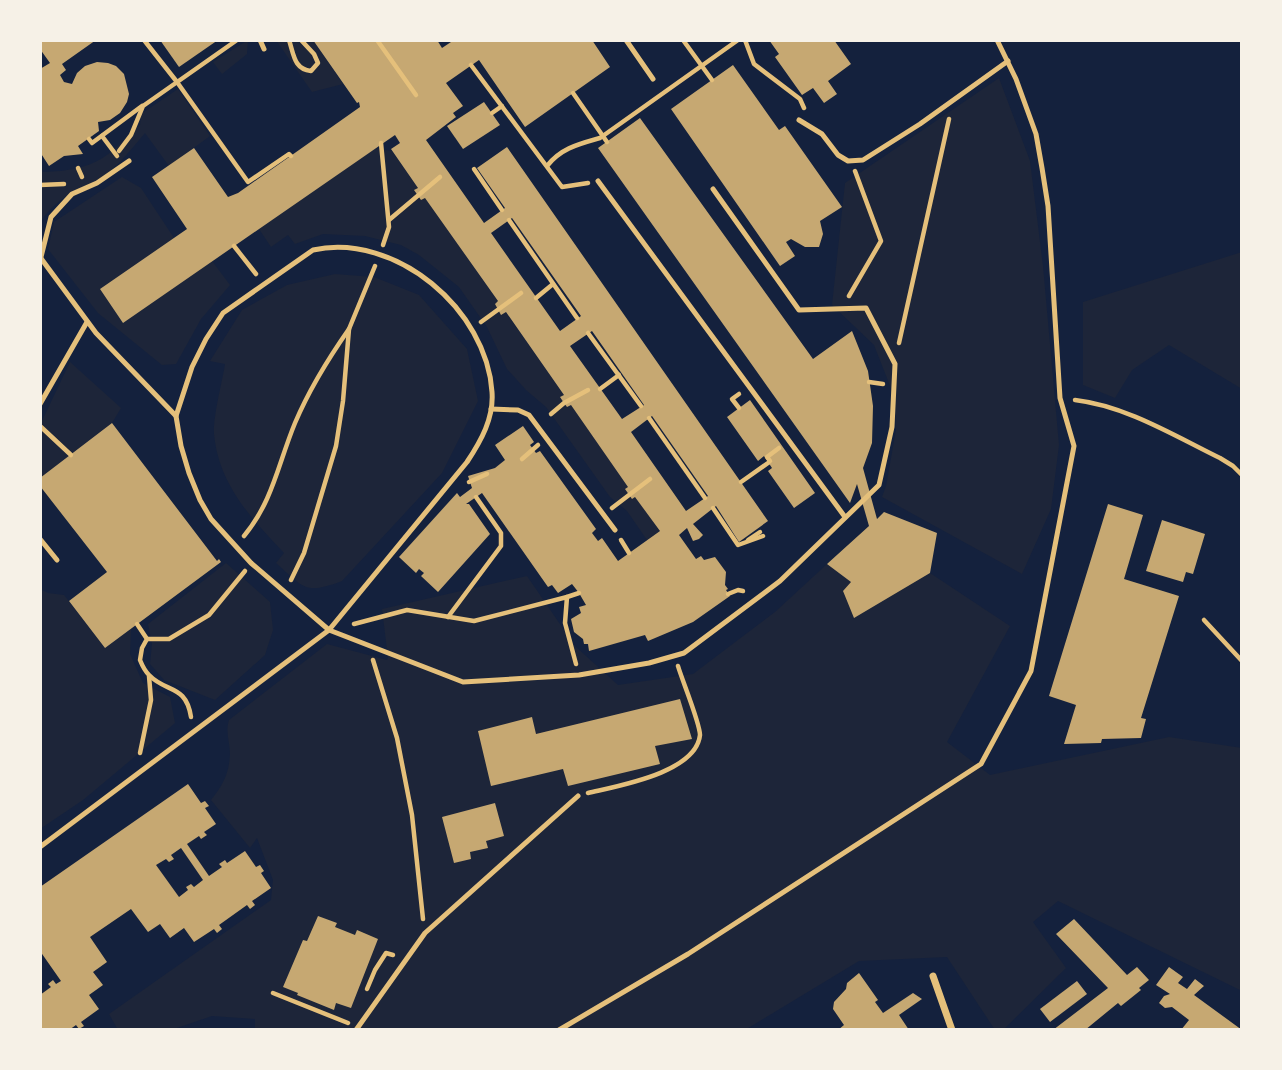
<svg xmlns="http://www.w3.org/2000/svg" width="1282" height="1070" font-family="Manrope,sans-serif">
	<rect width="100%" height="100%" fill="#14213d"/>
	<g fill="#1d2539">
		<path d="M248,40L247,54L222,74L213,62Z"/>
		<path d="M276,40H313L343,84L312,92Z"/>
		<path d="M999,78L1030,161L1043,266L1059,445L1051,509L1022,574L882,497L886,486L896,430L894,396L874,345L832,305L845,183Z"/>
		<path d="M178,89L210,136L169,166L145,133C132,148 119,166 102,177C75,194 61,193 40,222V164L43,172C67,171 87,169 107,155C119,147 128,134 140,125L141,114Z"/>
		<path d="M375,148L392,151L660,531L647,540L627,511L610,497L546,407L526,390L507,369L487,327L459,287L419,255L401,245L365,236L323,234L295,244L288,235L271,247L259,229Z"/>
		<path d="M122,177L141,188L174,238L100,289L123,323L212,261L230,285L201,319L176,364L162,365L98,313L48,249L54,222Z"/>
		<path d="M1242,252V389L1169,345L1132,370L1115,398L1083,385V302Z"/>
		<path d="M335,274L374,277L419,295L467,349L478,401L442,473L342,581C305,595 304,588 276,563L284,553C251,518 219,485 214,434C213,416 222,383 225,364L210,361L242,310L287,285Z"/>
		<path d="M70,362L121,408L112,423L40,478V425Z"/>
		<path d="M226,563L270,602L273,630L265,655L215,700L164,680L150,664L152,644L148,624Z"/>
		<path d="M827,564L851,582L843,592L855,617L930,573L1010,626L947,742L990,775L1169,737L1242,748V991L1058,901L1033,922L1066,968L1003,1030H995L947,957L859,961L745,1030H255V1019L212,1016L171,1030H118L109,1014L271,900L273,880L257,838L250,848L211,800C223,785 229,774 230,754C230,742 225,733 229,720L327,644L387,660L388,658L382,609L527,576L575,646L618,685L693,674L775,612Z"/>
		<path d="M40,589L48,593L64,595L105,648L131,629L130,654L143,683L170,697L175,723L83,800L40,829Z"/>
	</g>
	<g fill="#c6a872" fill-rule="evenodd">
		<path d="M40,40H96L62,64L66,70L60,75L64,82L72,84L77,73L85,66L97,62L108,63L116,66L124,74L129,94L127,102L120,113L110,120L98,122L99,131L78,146L83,154L64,156L49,166L40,152V69L50,63L40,49Z"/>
		<path d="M160,40H218L179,67Z"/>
		<path d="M313,40H437L442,48L454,40H592L610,67L525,127L479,60L446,83L463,106L453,113L456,117L426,140L484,223L505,208L477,168L507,147L768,521L739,542L716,506L693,524L703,535L699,539L693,541L687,528L679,535L696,559L701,556L704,560L715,557L726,572L725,585L728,589L726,590L730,596L693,622L648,641L645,635L589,651L588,644H584L583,639L574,632L571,619L581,613L579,607L586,605L579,593L572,584L558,593L552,585L548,587L482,493L466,504H469L490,534L438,592L421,576L424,573L419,569L416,573L399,557L457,493L460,497L472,488L468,476L495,468L505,460L495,445L523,426L534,442L530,445L536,453L540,451L596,529L592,533L598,541L602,538L618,561L660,531L635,497L632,499L625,489L628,487L571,405L567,407L564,403L560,397L564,395L506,312L501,315L495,304L498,301L425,198L421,200L414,190L418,188L391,149L400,143L395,135L123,323L100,289L187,229L152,177L194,148L228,197L238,193L360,107L359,102L357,103ZM512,218L581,316L560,331L491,233ZM592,331L644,405L622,419L570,346ZM652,416L708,496L686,511L631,432Z"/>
		<path d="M769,40H834L851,64L828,81L837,94L824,103L813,88L802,95L775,57L779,54Z"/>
		<path d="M733,65L779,130L785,126L842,207L820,221L823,234L819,247H805L791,239L786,242L795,256L780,266L671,109Z"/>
		<path d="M484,102L500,125L463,149L447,126Z"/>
		<path d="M640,118L813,359L852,331L868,371L873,406L872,443L863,468L877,519L884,512L937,533L930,573L854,618L843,591L851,582L827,564L869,526L857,484L850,503L598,148Z"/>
		<path d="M750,400L815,493L794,508L768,471L772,468L764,456L758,461L727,417Z"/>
		<path d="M112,423L217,561L219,559L221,562L105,648L69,601L107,572L40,486V478Z"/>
		<path d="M1108,504L1143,515L1124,579L1179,596L1141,718L1146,719L1141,738L1102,739L1101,743L1064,744L1076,705L1049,696Z"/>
		<path d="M1162,520L1205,534L1193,574L1186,572L1183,582L1146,571Z"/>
		<path d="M680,699L692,739L655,746L660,764L568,786L563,769L491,786L478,731L532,717L536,734Z"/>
		<path d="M188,784L201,803L205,801L209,806L205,808L216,824L204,832L207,835L201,839L199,836L187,844L209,876L222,867L219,864L225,860L227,863L245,851L256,867L260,865L264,871L261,873L271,888L252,901L255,905L250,909L247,905L219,925L222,929L217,933L214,929L194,942L184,928L170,938L160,924L148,932L131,909L90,937L107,962L93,972L103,985L89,995L99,1009L81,1022L84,1026L79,1029L76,1025L69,1030H40V995L51,987L48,984L53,980L56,984L61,981L40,951V887ZM181,848L203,880L194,887L191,884L186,887L188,890L179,897L156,865L166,859L169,862L174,859L171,855Z"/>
		<path d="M495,803L504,836L486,841L488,848L470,852L471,859L454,863L442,817Z"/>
		<path d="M318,916L337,923L335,927L355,935L357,930L378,939L351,1008L336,1003L334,1010L297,995L298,993L283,987L303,940L307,941Z"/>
		<path d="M1074,919L1127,975L1137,967L1149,980L1139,988L1141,990L1121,1006L1118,1003L1085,1030H1053L1108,988L1056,934Z"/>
		<path d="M1169,967L1183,977L1178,983L1187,989L1195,979L1204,986L1194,995L1242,1030H1181L1189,1020L1172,1007L1165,1008L1159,1003L1164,996L1170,994L1156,985Z"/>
		<path d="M859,973L878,1000L875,1002L883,1013L913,993L922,999L899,1015L909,1030H838L844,1025L833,1009L834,1002L846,989L847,983Z"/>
		<path d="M1077,981L1087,994L1050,1022L1040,1009Z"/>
	</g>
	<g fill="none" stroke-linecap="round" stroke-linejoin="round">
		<g stroke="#e5c07b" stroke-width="4.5">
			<path d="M144,40L177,82L248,182L289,154L291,156"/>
			<path d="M289,40C294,55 294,69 311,71L318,63L314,54L301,40"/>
			<path d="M377,40L416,95"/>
			<path d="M683,40L712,80"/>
			<path d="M745,40L754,64L800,99L804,108"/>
			<path d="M471,65L562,187L588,183"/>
			<path d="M573,93L607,142"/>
			<path d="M492,113L502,106"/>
			<path d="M102,136L117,156"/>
			<path d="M89,139L92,143L142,106"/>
			<path d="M381,143L389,227L383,245"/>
			<path d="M119,151L131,135L143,106L237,40"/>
			<path d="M547,166C561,148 579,144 600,138L738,40"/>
			<path d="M78,168L82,177"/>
			<path d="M474,169L502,210"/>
			<path d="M40,185L64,184"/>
			<path d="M389,220L440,177"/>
			<path d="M509,220L577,318"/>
			<path d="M234,246L256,274"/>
			<path d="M849,296L881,241L855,171"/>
			<path d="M536,298L553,284"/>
			<path d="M481,322L521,293"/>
			<path d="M588,333L641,406"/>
			<path d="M899,343L949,119"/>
			<path d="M869,382L883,384"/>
			<path d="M600,389L619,375"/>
			<path d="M739,394L732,399L739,408"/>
			<path d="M1075,400C1126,406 1173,435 1220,458L1233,466L1242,475"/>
			<path d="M551,414L564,403L588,390"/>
			<path d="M649,418L705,498"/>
			<path d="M40,426L71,455"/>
			<path d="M522,459L538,445"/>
			<path d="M770,461L767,457L779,448"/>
			<path d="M469,482L487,474"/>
			<path d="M741,482L768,463"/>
			<path d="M612,508L650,479"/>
			<path d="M713,508L738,545L763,536"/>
			<path d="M244,536C273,501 278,464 295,423C309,390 328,359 349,329"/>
			<path d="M621,540L629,553"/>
			<path d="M748,540L760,532"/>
			<path d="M291,580L304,553L336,446L343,401L349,329L375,266"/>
			<path d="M728,594L738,590L743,591"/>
			<path d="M567,597L579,593"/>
			<path d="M448,617L501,546V533L476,497"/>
			<path d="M1204,620L1242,661"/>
			<path d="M137,624L147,639L142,648L140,660C142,665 145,671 149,675C166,693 186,684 191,717"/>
			<path d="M354,624L407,610L474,621L567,597L565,623L576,664"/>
			<path d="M147,639H169L209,615L245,571"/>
			<path d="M373,660L397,738L412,815L423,919"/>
			<path d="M140,753L151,700L149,676"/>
			<path d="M588,793C617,786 696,773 700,735C700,723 682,680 678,666"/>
			<path d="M367,989L375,970L386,953L393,955"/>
			<path d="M273,993L348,1023"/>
		</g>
		<g stroke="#e5c07b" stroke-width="5">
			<path d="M260,40L264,49"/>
			<path d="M626,40L653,79"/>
			<path d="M799,120L822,134L838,155L848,161L863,160L920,124L1008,61"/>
			<path d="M598,181L845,517"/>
			<path d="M40,257L96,333L176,416L181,446L189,473L200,500L211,519L251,563L329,630L40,847"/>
			<path d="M41,257L51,217L72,194L97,183L129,161"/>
			<path d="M40,404L87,322"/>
			<path d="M491,409L518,410L529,415L615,530"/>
			<path d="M176,416L192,367L206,339L223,313L313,250C396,232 487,310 492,392C494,418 481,441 467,462L329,630L463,682L579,675L649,663L684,653L780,581L879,485L892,427L895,364L866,308L799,310L713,189"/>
			<path d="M40,539L57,560"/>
			<path d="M356,1030L425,933L578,796"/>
			<path d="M559,1030L688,954L981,764L1031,671L1074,446L1060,398L1048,206L1042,168L1036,134L1016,79L997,40"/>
		</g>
		<path stroke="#e5c07b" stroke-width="7" d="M933,976L952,1030"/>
	</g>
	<rect width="1282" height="1070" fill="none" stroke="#f6f1e7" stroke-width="84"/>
</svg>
